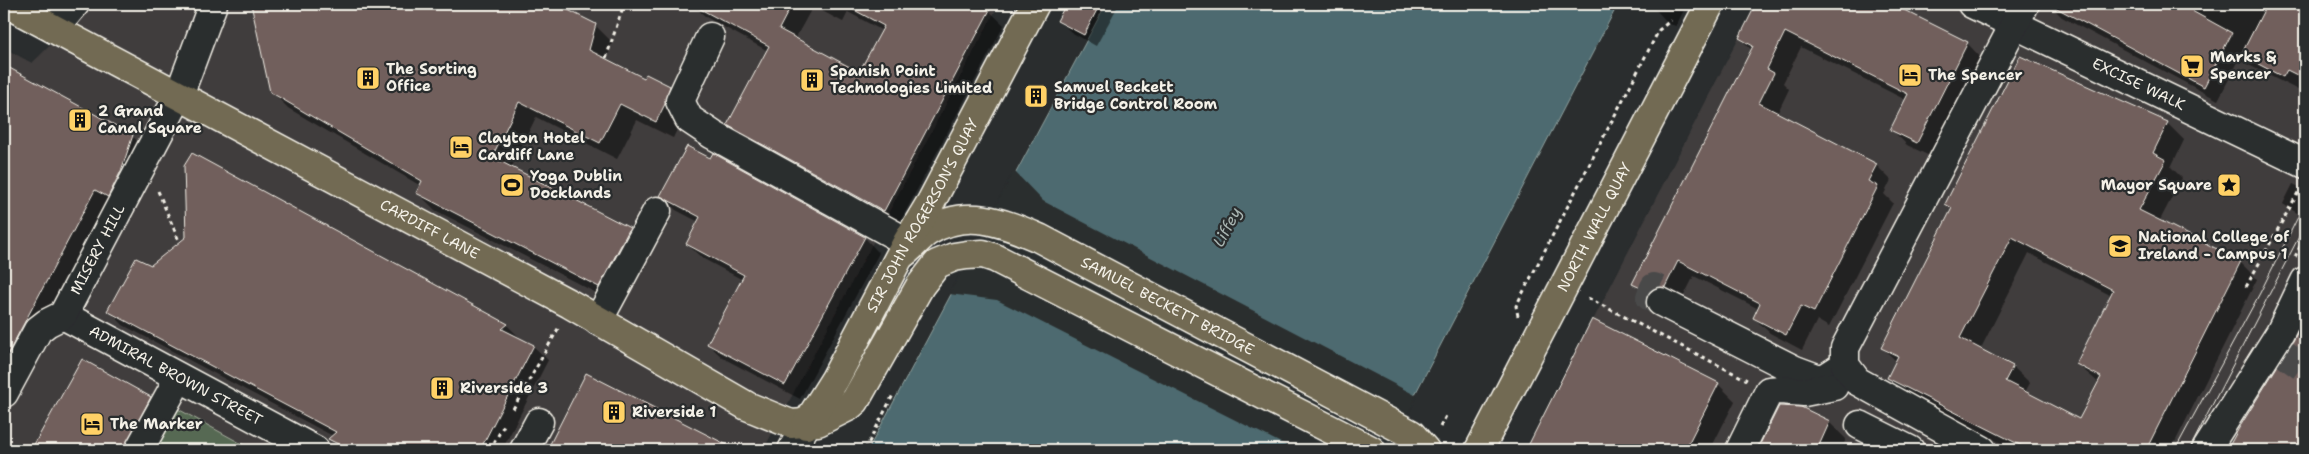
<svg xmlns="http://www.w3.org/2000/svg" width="2309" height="454" font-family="'Shantell Sans',sans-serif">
	<rect width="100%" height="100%" fill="#2a2d2e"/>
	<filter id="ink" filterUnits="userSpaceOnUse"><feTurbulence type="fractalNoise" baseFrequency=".02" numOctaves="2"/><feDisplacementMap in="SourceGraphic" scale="10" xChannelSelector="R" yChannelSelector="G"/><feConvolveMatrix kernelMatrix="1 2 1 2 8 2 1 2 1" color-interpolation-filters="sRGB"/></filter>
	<g filter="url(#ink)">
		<g fill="#3f3c3c">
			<path d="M92,4H999L765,447L770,450H4V48L32,63Z"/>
			<path d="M1756,4H2305V450H1526Z"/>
		</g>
		<path fill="#576953" stroke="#a6ad9e" d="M178,409L253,450H156Z"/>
		<path fill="#4d6b6f" stroke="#90a19f" d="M1106,4H1618L1386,450H868Z"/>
		<path fill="#2a2d2e" d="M1014,171L1043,201L1417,396L1389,450H1295L997,300L949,294Z"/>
		<g fill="#0007" fill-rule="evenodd">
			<path d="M253,4H553L595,25L612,42L607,60L645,80L669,87L686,104L681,121L673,138L637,120L617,159L536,117L511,168L630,229L646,246L616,303L435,210L418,193L421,186L288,108L271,91Z"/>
			<path d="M692,4H982L1004,25L899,224L743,139L729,125L768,51L706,17ZM813,6L843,22L848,12L883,31L860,74L795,39Z"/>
			<path d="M1067,4H1119L1096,46L1071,32L1059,20Z"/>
			<path d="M1656,4H1687L1676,26L1669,24L1655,9Z"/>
			<path d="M1758,4H1889L1967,43L1982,59L1932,157L1907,145L1891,129L1906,100L1801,47L1783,83L1789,89L1777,114L1876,165L1891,180L1884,194L1893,203L1829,327L1817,320L1802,350L1770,333L1754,318L1759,309L1694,276L1680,303L1649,299L1634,284L1752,50L1740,38Z"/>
			<path d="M2049,4H2305V85L2301,83L2298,90L2239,60L2218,100L2062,17Z"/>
			<path d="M4,66L132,136L147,150L4,401Z"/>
			<path d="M2167,123L2184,140L2171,167L2182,178L2160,220L2240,262L2257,279L2171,450H2015L1905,395L1888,378L1897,362L1883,348L1952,210L1946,204ZM2029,253L2112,296L2077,364L2099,383L2080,421L2025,392L2030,383L2013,367L1980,350Z"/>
			<path d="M713,154L865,238L879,253L800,399L723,358L708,344L743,280L702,258L687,244L699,222L676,210L662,196L710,160Z"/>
			<path d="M192,155L507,325L522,340L533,346L548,360L502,450H341L330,439L333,436L123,325L109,310L151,266L187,237Z"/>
			<path d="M2293,184L2305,190V218L2283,204Z"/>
			<path d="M2305,319V450H2228L2240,428L2294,342Z"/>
			<path d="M1593,321L1718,384L1735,401L1710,450H1527Z"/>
			<path d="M83,361L150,398L167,415L147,450H33Z"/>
			<path d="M587,375L734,450H548Z"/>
			<path d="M1780,407L1829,422L1846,439L1841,450H1759Z"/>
		</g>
		<g fill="#715e5c" stroke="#f4f1e8" fill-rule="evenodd">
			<path d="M251,4H556L596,24L589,50L644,78L646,74L670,86L665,104L656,122L620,104L600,143L519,102L492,157L630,228L599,287L416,193L422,181L270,92Z"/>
			<path d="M691,4H792L779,29L859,72L884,26L843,4H993L884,211L727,125L769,46Z"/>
			<path d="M1066,4H1100L1084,35L1057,21Z"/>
			<path d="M1756,4H1892L1968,42L1917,143L1890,130L1908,94L1785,32L1767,69L1774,73L1759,103L1877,164L1868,181L1878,186L1814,312L1801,306L1786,335L1753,318L1760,303L1678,261L1665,287L1653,289L1649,292L1632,284L1753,46L1739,38Z"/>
			<path d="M2049,4H2197L2192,11L2232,33L2204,87Z"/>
			<path d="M2267,4H2305V79L2287,70L2283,77L2241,55Z"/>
			<path d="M2020,56L2168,122L2153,153L2166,160L2139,210L2241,261L2146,450H2030L1887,378L1898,356L1881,348L1952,208L1945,204ZM2012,237L2113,290L2076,364L2101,377L2079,419L2005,381L2013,366L1960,338Z"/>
			<path d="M4,65L133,135L121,171L108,197L95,190L4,361Z"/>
			<path d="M687,146L710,158L713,153L865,237L785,385L707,344L744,275L686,244L700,217L660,196Z"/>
			<path d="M192,153L508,324L502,329L534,345L480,450H350L328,439L336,432L107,311L136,258L151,265L186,237L184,166Z"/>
			<path d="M2305,317V450H2227L2239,428L2293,341Z"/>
			<path d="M1592,319L1719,383L1685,450H1526Z"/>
			<path d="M82,359L151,397L124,449L31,450Z"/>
			<path d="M586,373L737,450H547Z"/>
			<path d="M1779,406L1801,407L1830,421L1817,450H1757Z"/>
		</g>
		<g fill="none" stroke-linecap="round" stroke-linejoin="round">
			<g stroke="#484a4a" stroke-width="28" stroke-dasharray="28 14" stroke-linecap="butt">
				<path d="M1661,302L1650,297L1654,287L1667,294"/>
				<path d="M2279,350L2305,369"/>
			</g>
			<g stroke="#f4f1e8" stroke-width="31">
				<g id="minor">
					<path id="s1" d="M1972,4L2305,164"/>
					<path d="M54,29L75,4"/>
					<path d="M710,37L680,101L689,119L713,135L907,242"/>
					<path d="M1661,302L1795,370L1822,380L1845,365"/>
					<path id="s2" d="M63,315L315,450"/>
					<path d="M598,321L657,211"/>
					<path id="s3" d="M4,393L38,330L47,323L63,315L179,95L213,4"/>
					<path d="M1860,425L1910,450"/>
					<path d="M139,450L179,378"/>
					<path d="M524,450L539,422"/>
					<path d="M792,450L806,425"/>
					<path d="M1740,450L1769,391L1781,390L1804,392L1834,386"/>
					<path d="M1982,450L1857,381L1845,365V348L2025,4"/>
					<path d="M2206,450L2280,333L2305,281"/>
				</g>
			</g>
			<g stroke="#f4f1e8" stroke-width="31">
				<g id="major">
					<path id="s4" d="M7,4L570,304L747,406L791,424L818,422L848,407L855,401L920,286L937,264L954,257L967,255L983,254L995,258L1371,450"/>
					<path id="s5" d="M901,255C911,249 918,238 927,232C966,207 1002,222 1039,238L1411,434L1425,450"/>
					<path id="s6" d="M806,425L835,379L907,242L931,202L1035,4"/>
					<path id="s7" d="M1479,450L1710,4"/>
				</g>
			</g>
			<g stroke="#f4f1e8" stroke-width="3" stroke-dasharray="4 4" stroke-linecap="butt">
				<path d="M606,58L624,4"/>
				<path d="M158,191L179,241"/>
				<path d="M2295,257L2305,236"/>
				<path d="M2246,287L2300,189"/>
				<path d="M1588,298L1747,380"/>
				<path d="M1518,316L1516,306L1659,30L1671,20"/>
				<path d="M513,409L559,327"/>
				<path d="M1440,427L1446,416"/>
				<path d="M490,450L504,425"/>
				<path d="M865,450L894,393"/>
			</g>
			<use href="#minor" stroke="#2a2d2e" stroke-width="28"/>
			<use href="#major" stroke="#726b52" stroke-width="28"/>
			<g stroke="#f4f1e8" stroke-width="1">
				<path d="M2175,450L2260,293L2305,203"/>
				<path d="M2189,450L2305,225"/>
			</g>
		</g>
	</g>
	<defs>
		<g id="supermarket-square" transform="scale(1.25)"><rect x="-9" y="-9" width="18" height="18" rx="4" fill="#ffd166" stroke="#2a2d2e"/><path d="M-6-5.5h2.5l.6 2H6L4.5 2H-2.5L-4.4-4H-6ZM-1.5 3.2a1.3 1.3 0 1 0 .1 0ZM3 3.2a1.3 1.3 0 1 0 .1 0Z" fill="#111"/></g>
		<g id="hotel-square" transform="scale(1.25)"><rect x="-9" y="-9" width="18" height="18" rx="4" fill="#ffd166" stroke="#2a2d2e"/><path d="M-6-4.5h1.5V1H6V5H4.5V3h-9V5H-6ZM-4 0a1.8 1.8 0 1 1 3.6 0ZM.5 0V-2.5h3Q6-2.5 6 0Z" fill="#111"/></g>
		<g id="building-square" transform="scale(1.25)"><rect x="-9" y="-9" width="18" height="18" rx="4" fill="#ffd166" stroke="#2a2d2e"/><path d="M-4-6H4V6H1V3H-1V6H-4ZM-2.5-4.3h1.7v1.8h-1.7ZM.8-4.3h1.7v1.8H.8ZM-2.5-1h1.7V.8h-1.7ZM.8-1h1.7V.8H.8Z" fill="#111"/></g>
		<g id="stadium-square" transform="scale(1.25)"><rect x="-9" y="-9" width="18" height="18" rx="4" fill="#ffd166" stroke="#2a2d2e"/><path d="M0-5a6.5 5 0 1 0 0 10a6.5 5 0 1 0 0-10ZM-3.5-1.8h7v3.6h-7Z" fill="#111"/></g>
		<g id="sight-square" transform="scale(1.25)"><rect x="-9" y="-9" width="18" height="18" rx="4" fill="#ffd166" stroke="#2a2d2e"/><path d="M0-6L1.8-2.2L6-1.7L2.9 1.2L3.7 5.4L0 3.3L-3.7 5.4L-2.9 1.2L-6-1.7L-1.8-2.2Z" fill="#111"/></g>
		<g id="university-square" transform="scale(1.25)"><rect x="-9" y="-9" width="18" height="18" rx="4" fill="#ffd166" stroke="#2a2d2e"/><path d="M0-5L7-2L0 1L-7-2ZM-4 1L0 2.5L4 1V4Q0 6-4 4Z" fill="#111"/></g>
	</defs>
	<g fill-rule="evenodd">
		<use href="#supermarket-square" x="2192" y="66"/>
		<use href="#hotel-square" x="1910" y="75"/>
		<use href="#building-square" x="368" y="78"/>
		<use href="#building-square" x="812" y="80"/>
		<use href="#building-square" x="1036" y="96"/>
		<use href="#building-square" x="80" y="120"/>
		<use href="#hotel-square" x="461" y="147"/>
		<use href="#stadium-square" x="512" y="185"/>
		<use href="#sight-square" x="2229" y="185"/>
		<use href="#university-square" x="2120" y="246"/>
		<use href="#building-square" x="442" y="388"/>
		<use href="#building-square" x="614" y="412"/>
		<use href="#hotel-square" x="92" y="424"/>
	</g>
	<g text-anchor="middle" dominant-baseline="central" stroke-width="4.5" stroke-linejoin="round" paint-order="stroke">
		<g font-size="15" font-weight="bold" fill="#f4f1e8" stroke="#2a2d2e" text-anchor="start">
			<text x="2210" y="57">Marks &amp;<tspan x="2210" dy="17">Spencer</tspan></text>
			<text x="386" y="69">The Sorting<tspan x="386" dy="17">Office</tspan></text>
			<text x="830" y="71">Spanish Point<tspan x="830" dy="17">Technologies Limited</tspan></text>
			<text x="1928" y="75">The Spencer</text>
			<text x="1054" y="87">Samuel Beckett<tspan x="1054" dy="17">Bridge Control Room</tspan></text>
			<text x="98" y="111">2 Grand<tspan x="98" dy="17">Canal Square</tspan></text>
			<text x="478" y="138">Clayton Hotel<tspan x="478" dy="17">Cardiff Lane</tspan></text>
			<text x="530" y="176">Yoga Dublin<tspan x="530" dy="17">Docklands</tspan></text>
			<text x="2212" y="185" text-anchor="end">Mayor Square</text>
			<text x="2138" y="237">National College of<tspan x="2138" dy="17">Ireland - Campus 1</tspan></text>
			<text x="460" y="388">Riverside 3</text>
			<text x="632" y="412">Riverside 1</text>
			<text x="110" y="424">The Marker</text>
		</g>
		<g font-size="15" fill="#f4f1e8" stroke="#2a2d2e">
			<text stroke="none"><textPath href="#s1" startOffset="185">EXCISE WALK</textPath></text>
			<text stroke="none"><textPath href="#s6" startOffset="240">SIR JOHN ROGERSON'S QUAY</textPath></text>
			<text stroke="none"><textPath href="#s7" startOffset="251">NORTH WALL QUAY</textPath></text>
			<text stroke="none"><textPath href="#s4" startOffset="479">CARDIFF LANE</textPath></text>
			<text stroke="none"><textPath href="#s3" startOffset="175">MISERY HILL</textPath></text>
			<text stroke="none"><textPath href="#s5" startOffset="298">SAMUEL BECKETT BRIDGE</textPath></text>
			<text stroke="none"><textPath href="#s2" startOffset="128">ADMIRAL BROWN STREET</textPath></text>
		</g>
		<g font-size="16" font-style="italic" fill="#a9b5b2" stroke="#2a2d2e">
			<text transform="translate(1227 227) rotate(-62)">Liffey</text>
		</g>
	</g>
	<rect width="2309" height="454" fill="none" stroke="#2a2d2e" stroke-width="20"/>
	<rect x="10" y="10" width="2289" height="434" fill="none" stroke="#f4f1e8" stroke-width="2" filter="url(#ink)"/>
</svg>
